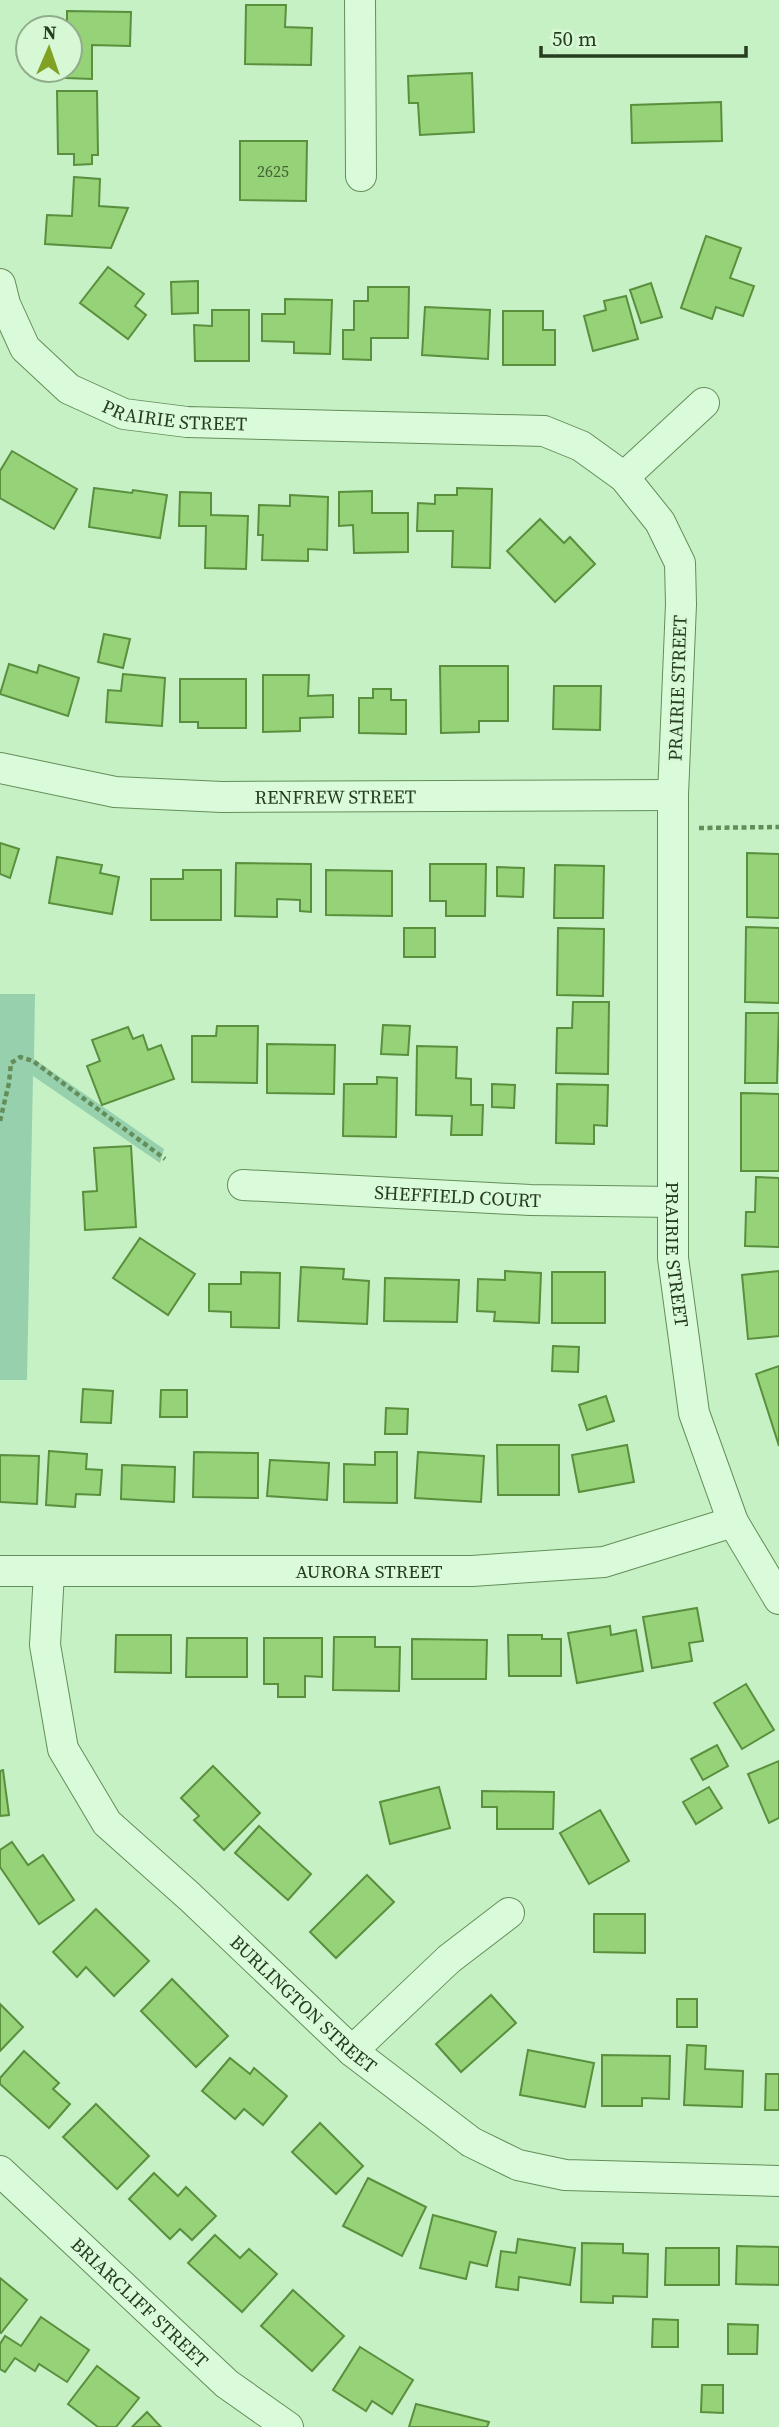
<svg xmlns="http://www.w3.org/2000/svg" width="779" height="2427" font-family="'Source Serif 4',serif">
	<rect width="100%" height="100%" fill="#c6f1c5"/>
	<path fill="#97d0ad" d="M0,994H35L34,1059L164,1149L160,1163L33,1076L27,1380H0Z"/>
	<g fill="#95d278" stroke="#598f3d" stroke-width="2">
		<path d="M246,5H286L285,27L312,28L311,65L245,64Z"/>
		<path d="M67,11L131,12L130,46L92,45V79L66,78V70H70V28H67Z"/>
		<path d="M472,73L474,132L420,135L418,103H409L408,76Z"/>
		<path d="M57,91H97L98,155H92V164L74,165V154H58Z"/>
		<path d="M721,102L722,141L632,143L631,105Z"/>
		<path d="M240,141H307L306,201L240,200Z"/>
		<path d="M74,177L100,179L99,206L128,208L111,248L45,244L47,215L72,216Z"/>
		<path d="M706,236L741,248L730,278L754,286L743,316L716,307L712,319L681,308Z"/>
		<path d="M108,267L144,294L135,306L146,315L128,339L80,303Z"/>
		<path d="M198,281V313L172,314L171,282Z"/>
		<path d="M651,283L662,317L641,323L630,290Z"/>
		<path d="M368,287H409L408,338H371V360L343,359V330H354V301H368Z"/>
		<path d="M626,296L638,339L593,351L584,316L606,310L604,301Z"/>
		<path d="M285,299L332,300L330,354L294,353V342L262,341V314H285Z"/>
		<path d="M425,307L490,310L488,359L422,355Z"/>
		<path d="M212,310H249V361H195L194,325L212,326Z"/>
		<path d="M503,311H543V330H555V365H503Z"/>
		<path d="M12,451L77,489L54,529L0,498V471Z"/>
		<path d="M94,488L132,493L133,490L167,495L160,538L89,527Z"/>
		<path d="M457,488L492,489L490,568L452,567L453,531H417L418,503L435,504V495H457Z"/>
		<path d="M372,491V513H408V552L354,553L353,525L339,526V492Z"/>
		<path d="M180,492L211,493V515L248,516L246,569L205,568L206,526H179Z"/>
		<path d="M290,495L328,497L327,550L308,549V561L262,560L263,535H258L259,505L290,506Z"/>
		<path d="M540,519L564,543L570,537L595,564L555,602L507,551Z"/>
		<path d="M104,634L130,639L123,668L98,662Z"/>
		<path d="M9,664L37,673L39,665L79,678L68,716L0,694Z"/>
		<path d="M440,666H508V721H479V732L441,733Z"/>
		<path d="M123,674L165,678L162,726L106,722L108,690L121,691Z"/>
		<path d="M263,675H309L308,696L333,695V717L300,718V731L263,732Z"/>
		<path d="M180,679H246V728H198V722H180Z"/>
		<path d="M554,686H601L600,730L553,729Z"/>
		<path d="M373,689H391V700H406V734L359,733V698H373Z"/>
		<path d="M0,843L19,849L10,878L0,874Z"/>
		<path d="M747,853L779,854V918L747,917Z"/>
		<path d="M57,857L102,865L100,873L119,877L112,914L49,903Z"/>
		<path d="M236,863L311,864V912L300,911V900L277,899V917L235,916Z"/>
		<path d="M430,864H486L485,916H446V901H430Z"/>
		<path d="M555,865L604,866L603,918H554Z"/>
		<path d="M497,867L524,868L523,897L497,896Z"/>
		<path d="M183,870H221V920H151V879H183Z"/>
		<path d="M326,870L392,871V916L326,915Z"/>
		<path d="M746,927L779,928V1003L745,1002Z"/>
		<rect x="404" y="928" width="31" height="29"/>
		<path d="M558,928L604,929L603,996L557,995Z"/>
		<path d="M573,1002H609L608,1074L556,1073L557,1028H572Z"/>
		<path d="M746,1013H779L777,1083H745Z"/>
		<path d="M383,1025L410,1026L408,1055L381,1054Z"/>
		<path d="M217,1026H258L257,1083L192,1082V1036H216Z"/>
		<path d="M128,1027L133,1039L143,1035L148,1050L161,1045L174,1079L102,1105L87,1066L100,1061L92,1040Z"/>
		<path d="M267,1044L335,1045L334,1094L267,1093Z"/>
		<path d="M417,1046L457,1047L456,1078L471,1079V1105H483L482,1135H451L452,1116L416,1115Z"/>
		<path d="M377,1077L397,1078L396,1137L343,1136L344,1084H377Z"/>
		<path d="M492,1084L515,1085L514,1108L492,1107Z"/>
		<path d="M557,1084L608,1085L607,1126L594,1125V1144L556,1143Z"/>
		<path d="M741,1093L779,1094V1171H741Z"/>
		<path d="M131,1146L136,1227L85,1230L83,1192L97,1191L94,1148Z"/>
		<path d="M756,1177L779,1178V1247L745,1246L746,1212H755Z"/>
		<path d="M140,1238L195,1274L168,1315L113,1278Z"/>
		<path d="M301,1267L344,1269L343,1279L369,1281L367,1324L298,1321Z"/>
		<path d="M505,1271L541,1273L539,1323L494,1321L495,1312L477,1311L478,1279L505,1280Z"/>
		<path d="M779,1271V1336L748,1339L742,1275Z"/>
		<path d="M241,1272L280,1273L279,1328L231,1327V1312L209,1311V1284H241Z"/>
		<rect x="552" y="1272" width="53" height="51"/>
		<path d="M385,1278L459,1280L457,1322L384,1321Z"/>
		<path d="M553,1346L579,1347L578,1372L552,1371Z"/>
		<path d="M779,1366V1446L756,1374Z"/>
		<path d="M83,1389L113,1391L111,1423L81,1422Z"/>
		<path d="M161,1390H187V1417H160Z"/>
		<path d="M606,1396L614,1421L587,1430L579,1405Z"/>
		<path d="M386,1408L408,1409L407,1434H385Z"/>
		<path d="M497,1445H559V1495H498Z"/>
		<path d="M627,1445L634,1482L579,1492L572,1455Z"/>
		<path d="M49,1451L87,1454L86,1469L102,1470L100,1495L76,1494L75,1507L46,1505Z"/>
		<path d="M194,1452L258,1453V1498L193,1497Z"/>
		<path d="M375,1452H397V1503L344,1502V1464L375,1465Z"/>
		<path d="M418,1452L484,1456L481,1502L415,1498Z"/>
		<path d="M0,1455L39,1456L37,1504L0,1502Z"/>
		<path d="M270,1460L329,1463L327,1500L267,1496Z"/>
		<path d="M122,1465L175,1467L174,1502L121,1499Z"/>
		<path d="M697,1608L703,1641L689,1643L692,1661L652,1668L643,1617Z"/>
		<path d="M610,1626L611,1635L636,1630L643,1671L577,1683L568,1633Z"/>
		<path d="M116,1635H171V1673L115,1672Z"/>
		<path d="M508,1635H542V1639H561V1676H509Z"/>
		<path d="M334,1637H375V1647H400L399,1691L333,1690Z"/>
		<path d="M187,1638H247V1677H186Z"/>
		<path d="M264,1638H322V1677L305,1676V1697H278V1684H264Z"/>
		<path d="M412,1639L487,1640L486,1679H412Z"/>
		<path d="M746,1684L774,1730L742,1749L714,1703Z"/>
		<path d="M717,1745L728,1766L703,1780L691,1759Z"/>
		<path d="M779,1761V1818L769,1823L748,1774Z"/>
		<path d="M213,1766L260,1813L224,1850L194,1820L199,1816L181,1798Z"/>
		<path d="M3,1770L9,1815L0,1816V1771Z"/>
		<path d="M439,1787L450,1828L390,1844L380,1802Z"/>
		<path d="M709,1787L722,1808L696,1824L683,1802Z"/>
		<path d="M482,1791L554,1792L553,1829H497V1807H482Z"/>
		<path d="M600,1810L629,1861L589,1884L560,1833Z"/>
		<path d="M259,1826L311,1874L288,1900L235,1853Z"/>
		<path d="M12,1842L28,1865L43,1855L74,1900L39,1924L0,1867V1850Z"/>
		<path d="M367,1875L394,1902L336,1958L310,1932Z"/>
		<path d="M96,1909L149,1961L114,1996L86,1967L77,1977L53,1952Z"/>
		<path d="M594,1914H645V1953L594,1952Z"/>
		<path d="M172,1979L228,2036L196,2067L141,2011Z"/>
		<path d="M491,1995L516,2023L461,2072L436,2044Z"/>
		<rect x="677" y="1999" width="20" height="28"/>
		<path d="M0,2004L23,2027L0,2051Z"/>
		<path d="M687,2045L706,2046L705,2069L743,2071L742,2107L684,2105Z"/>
		<path d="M528,2050L594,2063L585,2107L520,2095Z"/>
		<path d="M24,2051L59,2083L53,2089L70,2104L49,2128L0,2084V2078Z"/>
		<path d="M602,2055L670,2056L669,2099L642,2098V2106H602Z"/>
		<path d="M230,2058L250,2074L254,2068L287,2096L263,2125L244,2109L235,2119L202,2091Z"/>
		<path d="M766,2074H779V2110H765Z"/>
		<path d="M96,2104L149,2156L117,2189L63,2137Z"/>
		<path d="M320,2123L363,2166L336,2194L292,2152Z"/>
		<path d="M154,2173L178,2196L186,2187L216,2216L192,2240L180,2229L170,2239L129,2199Z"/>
		<path d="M368,2178L426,2207L402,2256L343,2226Z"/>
		<path d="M433,2215L496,2232L487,2266L470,2262L466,2279L420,2268Z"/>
		<path d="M215,2235L240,2258L249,2249L277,2274L242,2312L188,2263Z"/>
		<path d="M518,2239L575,2248L570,2285L519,2277L518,2290L496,2287L501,2251L516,2253Z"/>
		<path d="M582,2243L623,2244V2253L648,2254L647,2297L613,2296V2303L581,2302Z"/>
		<path d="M737,2246L779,2247V2285L736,2284Z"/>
		<path d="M666,2248H719V2285H665Z"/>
		<path d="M0,2278L27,2300L1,2333L0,2332Z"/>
		<path d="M293,2290L344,2336L312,2371L261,2326Z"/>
		<path d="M41,2317L89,2350L67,2382L39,2364L35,2371L15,2358L5,2372L0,2369V2344L5,2336L21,2346Z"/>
		<path d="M653,2319L678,2320V2347H652Z"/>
		<path d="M728,2324L758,2325L757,2354H728Z"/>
		<path d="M360,2347L413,2380L392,2414L372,2401L366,2411L333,2390Z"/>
		<path d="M97,2366L139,2398L116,2427H98L68,2404Z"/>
		<path d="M702,2385H723V2413L701,2412Z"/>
		<path d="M416,2404L489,2422L487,2427H409Z"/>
		<path d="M147,2412L161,2427H132Z"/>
	</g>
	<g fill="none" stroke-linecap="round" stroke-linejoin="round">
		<g stroke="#648e59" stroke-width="32">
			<g id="minor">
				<path d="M360,0L361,176"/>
				<path id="s1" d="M0,284L5,304L25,348L69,389L124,414L187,422L544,431L581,446L624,477L660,522L680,563L681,604L673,795V1258L694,1413L733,1522L779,1599"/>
				<path d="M624,477L704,403"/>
				<path id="s2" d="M0,768L115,792L222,797L673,795"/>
				<path id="s3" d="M243,1185L530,1200L672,1202"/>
				<path id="s4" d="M0,1571H472L604,1562L733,1522"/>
				<path id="s5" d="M49,1572L45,1645L63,1749L107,1823L190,1897L352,2051L471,2142L518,2165L565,2175L779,2181"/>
				<path d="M352,2051L449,1959L509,1913"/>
				<path id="s6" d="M0,2171L227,2384L288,2427"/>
			</g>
		</g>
		<g stroke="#648e59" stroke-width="4.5" stroke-dasharray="5 3.5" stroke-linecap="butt">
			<path d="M699,828L779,827"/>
			<path d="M0,1121L9,1083L11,1063L20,1057L33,1061L165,1159"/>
		</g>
		<use href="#minor" stroke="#dafbd9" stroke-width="30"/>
	</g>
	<g text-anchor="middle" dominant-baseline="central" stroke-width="5" stroke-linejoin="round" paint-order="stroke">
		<g font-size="16" fill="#426234">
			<text x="273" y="171">2625</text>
		</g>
		<g font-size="19" fill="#263d1e" stroke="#d6f8d5">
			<text stroke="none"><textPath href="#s1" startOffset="240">PRAIRIE STREET</textPath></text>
			<text transform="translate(677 688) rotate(-88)">PRAIRIE STREET</text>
			<text stroke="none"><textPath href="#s2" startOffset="338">RENFREW STREET</textPath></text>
			<text stroke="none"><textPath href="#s3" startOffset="215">SHEFFIELD COURT</textPath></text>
			<text stroke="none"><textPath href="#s1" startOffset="1498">PRAIRIE STREET</textPath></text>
			<text stroke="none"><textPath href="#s4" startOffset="369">AURORA STREET</textPath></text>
			<text stroke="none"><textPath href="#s5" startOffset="532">BURLINGTON STREET</textPath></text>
			<text stroke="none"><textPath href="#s6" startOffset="192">BRIARCLIFF STREET</textPath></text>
		</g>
	</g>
	<g transform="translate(49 49) rotate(2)"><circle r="33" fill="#d6f8d5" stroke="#90ad8c" stroke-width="2"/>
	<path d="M0-5L12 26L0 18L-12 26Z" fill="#81a125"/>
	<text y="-10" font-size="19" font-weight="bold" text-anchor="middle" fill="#263d1e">N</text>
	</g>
	<path d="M541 46v10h205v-10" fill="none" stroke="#263d1e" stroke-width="3.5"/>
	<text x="552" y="46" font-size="21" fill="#263d1e" stroke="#d6f8d5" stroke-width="5" paint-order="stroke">50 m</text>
</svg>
